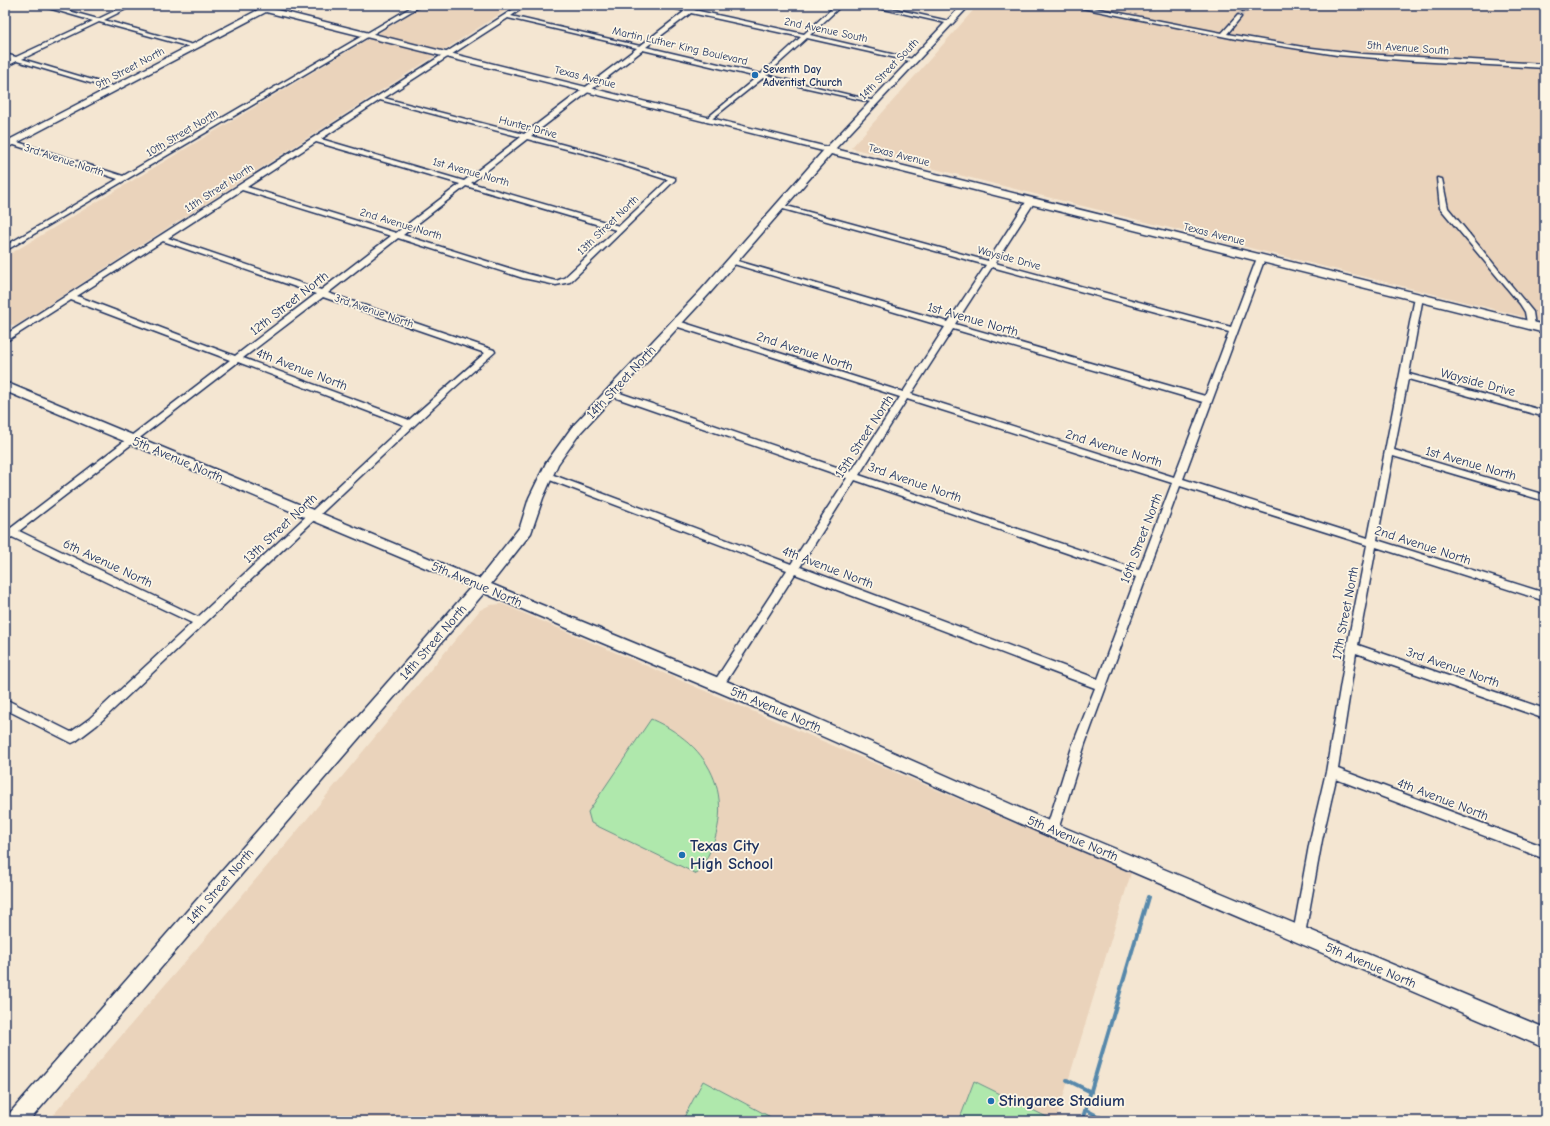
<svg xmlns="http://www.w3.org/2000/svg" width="1550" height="1126" font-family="'Comic Neue',sans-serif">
	<rect width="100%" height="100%" fill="#f4e6d2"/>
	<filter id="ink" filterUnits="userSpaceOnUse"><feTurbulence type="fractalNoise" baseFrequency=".025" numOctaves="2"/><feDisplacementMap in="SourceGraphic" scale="8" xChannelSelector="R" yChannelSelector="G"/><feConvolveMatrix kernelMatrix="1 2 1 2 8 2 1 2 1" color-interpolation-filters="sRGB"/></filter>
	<g filter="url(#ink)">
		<g fill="#ead3bb">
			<path d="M425,5H514L15,326L5,322V257Z"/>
			<path d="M978,5H1545V322L851,148Z"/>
			<path d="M502,604L1131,873L1056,1121L974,1081L959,1121H778L703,1081L682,1121H48L293,836L480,610L490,605Z"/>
		</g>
		<g fill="#afe8ac" stroke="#658c85">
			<path d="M651,719C720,749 740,812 697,874L591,823L588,812Z"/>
			<path d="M703,1081L778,1121H682Z"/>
			<path d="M974,1081L1055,1121H959Z"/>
		</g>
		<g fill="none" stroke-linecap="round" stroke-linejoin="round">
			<g stroke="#5688ab" stroke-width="4">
				<path d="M1067,1080L1091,1092"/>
				<path d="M1086,1110L1107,1121"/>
				<path d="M1082,1121L1148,897"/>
			</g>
			<path stroke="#c9c1bb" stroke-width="6" stroke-dasharray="6 3" stroke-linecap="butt" d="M1238,17L1245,10"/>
			<g stroke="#1b2f5e" stroke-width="3">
				<g id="street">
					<path d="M38,5H47L98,19L127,5H134L104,20L197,46L194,48L99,22L22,59L116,87V89L114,90L17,61L5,67V63L11,60L5,58V54L16,57L93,21Z"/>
					<path d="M269,5H276L267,10H263V8Z"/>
					<path d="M415,5H422L5,251V246L118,179L5,142V138L123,176Z"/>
					<path d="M520,5H527L511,16L640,46L685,11L661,5H672L689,9L693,5H700L694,10L804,34L836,5H842L810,35L917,60L914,62L807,38L766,75L875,101V103L763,78L708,122L705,120L706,119L757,77L643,50L531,136L594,153L675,178V180L570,282L556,285L523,278L398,238L328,293L494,350L495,352L452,390L97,725L76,741L72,743L68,741L5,709V699L71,732L89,719L192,623L12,537L5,541V527L11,528L230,360L71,300L5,342V335ZM691,13L801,37L761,74L646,47ZM508,18L637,48L524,134L384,98ZM380,100L521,137L464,181L321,139ZM527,139L590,155L668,180L619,226L471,183ZM316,142L460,184L396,233L247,187ZM466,186L616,230L564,278L556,281L528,274L403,235ZM242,190L391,236L321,290L168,238ZM163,241L316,294L235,356L77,296ZM323,297L485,353L409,420L243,358ZM238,362L404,425L198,617L19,531Z"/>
					<path d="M866,5H877L953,22L950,24Z"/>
					<path d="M1067,5H1079L1222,33L1238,15L1241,17L1227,34L1303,47L1363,54L1545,64V68L1415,61L1337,55L1236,39Z"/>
					<path d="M1247,5H1253L1247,11H1243L1242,10Z"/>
					<path d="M1437,178L1442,179L1448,208L1533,312L1535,326L1534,328H1528L1525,312L1520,304L1440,208Z"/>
					<path d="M1028,199L1035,201L995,263L1231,327L1257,258L1261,256L1265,258L1183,479L1368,538L1415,297L1419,295L1423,297L1409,374L1545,411V417L1408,379L1394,450L1545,495V501L1393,456L1377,540L1545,593V601L1376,547L1358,645L1545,709V719L1356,653L1338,769L1545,847V859L1336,779L1322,840L1305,934L1304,938L1299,940L1294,938L1293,934L1310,840L1326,772L1347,647L1367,545L1180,486L1085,744L1058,830L1056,834L1052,836L1048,834L1046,830L1073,744L1095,688L795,574L722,688L718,690L714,688L713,685L714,682L787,570L542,477L540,475L545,472L548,473L791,564L847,478L608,395L607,393L608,391H614L851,472L900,397L672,325L671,323L675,321H678L903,392L945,327L727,262L728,260H734L948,322L986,265L776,207L783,205L988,261ZM992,267L1229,332L1205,396L955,324ZM953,329L1203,402L1174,477L911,394ZM907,399L1172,483L1139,570L859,475ZM855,480L1136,577L1098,679L800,567Z"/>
				</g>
			</g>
			<g stroke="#1b2f5e" stroke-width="3">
				<path id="secondary" d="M244,5L265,7L827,147L962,5H970L835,149L1545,325V333L831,154L710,293L580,433L558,464L543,498L531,533L491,584L811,716L1058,825L1545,1028V1048L1046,835L799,726L484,593L29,1121H6L9,1114L471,587L5,391V382L479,579L520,527L529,498L546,463L572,427L702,289L823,151L266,12L5,149V142L258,10Z"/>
			</g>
			<use href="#street" fill="#fcf5e5" fill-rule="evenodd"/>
			<use href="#secondary" fill="#fcf5e5" fill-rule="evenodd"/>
		</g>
	</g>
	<g fill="#1f6fb2" stroke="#fcf5e5" stroke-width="1.5">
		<circle cx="755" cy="75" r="4"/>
		<circle cx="682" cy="855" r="4"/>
		<circle cx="991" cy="1101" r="4"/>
	</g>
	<g text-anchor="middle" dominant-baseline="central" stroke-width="3.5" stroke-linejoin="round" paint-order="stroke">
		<g font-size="11" fill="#1b2f5e" stroke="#fcf5e5">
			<text transform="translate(826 30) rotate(12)">2nd Avenue South</text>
			<text transform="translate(680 46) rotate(13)">Martin Luther King Boulevard</text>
			<text transform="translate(1408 48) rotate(4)">5th Avenue South</text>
			<text transform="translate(130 68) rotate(-28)">9th Street North</text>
			<text transform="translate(889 69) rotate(-46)">14th Street South</text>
			<text transform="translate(585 77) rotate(14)">Texas Avenue</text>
			<text transform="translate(528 127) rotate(15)">Hunter Drive</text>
			<text transform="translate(182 133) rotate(-31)">10th Street North</text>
			<text transform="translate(899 155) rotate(14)">Texas Avenue</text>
			<text transform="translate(64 160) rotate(18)">3rd Avenue North</text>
			<text transform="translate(471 172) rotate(16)">1st Avenue North</text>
			<text transform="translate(219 188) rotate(-33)">11th Street North</text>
			<text transform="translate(401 224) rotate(17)">2nd Avenue North</text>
			<text transform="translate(608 225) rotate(-44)">13th Street North</text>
			<text transform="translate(1214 234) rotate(14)">Texas Avenue</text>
			<text transform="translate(1009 258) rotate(15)">Wayside Drive</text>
			<text transform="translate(374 311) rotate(19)">3rd Avenue North</text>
		</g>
		<g font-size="11" font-weight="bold" fill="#1b2f5e" stroke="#fcf5e5" text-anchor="start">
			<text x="763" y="69">Seventh Day<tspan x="763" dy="13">Adventist Church</tspan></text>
		</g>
		<g font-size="13" fill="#1b2f5e" stroke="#fcf5e5">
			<text transform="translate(289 303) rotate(-38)">12th Street North</text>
			<text transform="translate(973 319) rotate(16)">1st Avenue North</text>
			<text transform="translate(805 351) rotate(18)">2nd Avenue North</text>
			<text transform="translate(302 369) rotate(21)">4th Avenue North</text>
			<text transform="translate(621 382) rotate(-47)">14th Street North</text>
			<text transform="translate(1478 382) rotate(15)">Wayside Drive</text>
			<text transform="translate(864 436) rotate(-57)">15th Street North</text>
			<text transform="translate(1114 448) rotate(17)">2nd Avenue North</text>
			<text transform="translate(178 459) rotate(23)">5th Avenue North</text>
			<text transform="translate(1471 463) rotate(16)">1st Avenue North</text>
			<text transform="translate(915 482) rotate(19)">3rd Avenue North</text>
			<text transform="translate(280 528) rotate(-43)">13th Street North</text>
			<text transform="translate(1141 538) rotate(-69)">16th Street North</text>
			<text transform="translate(1423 545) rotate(18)">2nd Avenue North</text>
			<text transform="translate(108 563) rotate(25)">6th Avenue North</text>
			<text transform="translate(828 567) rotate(21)">4th Avenue North</text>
			<text transform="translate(477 584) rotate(23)">5th Avenue North</text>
			<text transform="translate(1345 613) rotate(-79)">17th Street North</text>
			<text transform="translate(433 642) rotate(-49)">14th Street North</text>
			<text transform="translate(1453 667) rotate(19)">3rd Avenue North</text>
			<text transform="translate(776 709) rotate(23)">5th Avenue North</text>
			<text transform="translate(1443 799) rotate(21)">4th Avenue North</text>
			<text transform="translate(1073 838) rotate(23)">5th Avenue North</text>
			<text transform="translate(220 886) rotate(-49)">14th Street North</text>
			<text transform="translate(1371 965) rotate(23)">5th Avenue North</text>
		</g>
		<g font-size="16" font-weight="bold" fill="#1b2f5e" stroke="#fcf5e5" text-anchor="start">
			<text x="690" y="846">Texas City<tspan x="690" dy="18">High School</tspan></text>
			<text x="999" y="1101">Stingaree Stadium</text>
		</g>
	</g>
	<rect width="1550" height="1126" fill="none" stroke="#fcf5e5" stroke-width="20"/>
	<rect x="10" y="10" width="1530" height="1106" fill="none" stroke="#1b2f5e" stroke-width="1.5" filter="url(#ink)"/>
</svg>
